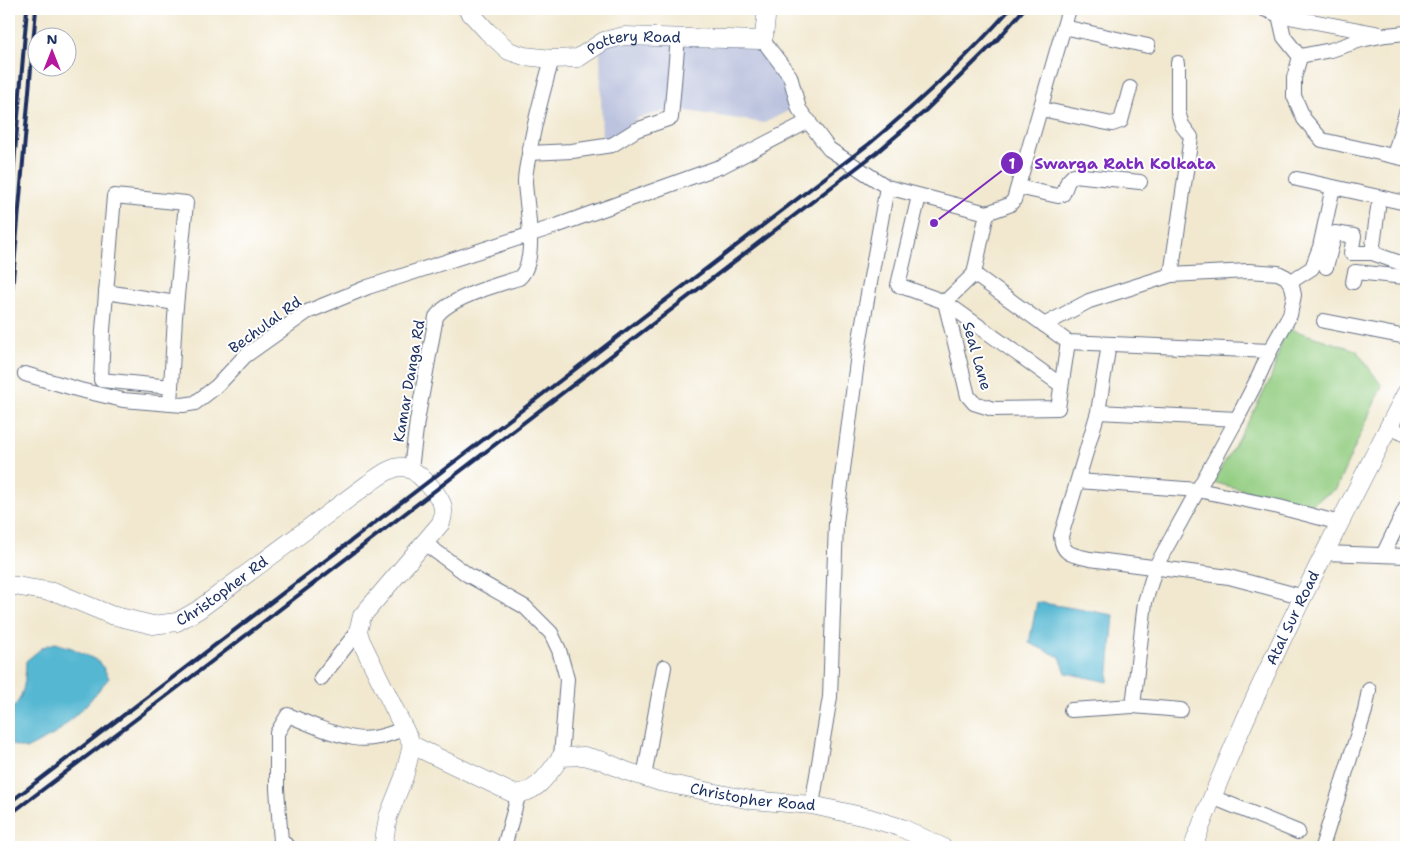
<svg xmlns="http://www.w3.org/2000/svg" width="1415" height="856" font-family="'Shantell Sans',sans-serif">
	<rect width="100%" height="100%" fill="#fff"/>
	<filter id="ink" filterUnits="userSpaceOnUse"><feTurbulence type="fractalNoise" baseFrequency=".02" numOctaves="2"/><feDisplacementMap in="SourceGraphic" scale="10" xChannelSelector="R" yChannelSelector="G"/><feConvolveMatrix kernelMatrix="1 2 1 2 8 2 1 2 1" color-interpolation-filters="sRGB"/></filter>
	<filter id="wash" filterUnits="userSpaceOnUse"><feTurbulence type="fractalNoise" baseFrequency=".0096" numOctaves="4" result="noise"/><feDisplacementMap in="SourceGraphic" scale="20" xChannelSelector="R" yChannelSelector="G"/><feGaussianBlur stdDeviation="1.12" result="paint"/><feColorMatrix in="noise" values="0 0 0 0 0 0 0 0 0 0 0 0 0 0 0 0 0 1.4 0 .05"/><feComposite in="paint" operator="in"/></filter>
	<g filter="url(#wash)">
		<rect width="100%" height="100%" fill="#f1e8cf"/>
		<path fill="#bcc3de" d="M610,42L758,44L781,76L792,109L764,123L675,109L637,118L611,143L602,144L600,47Z"/>
		<path fill="#93cd81" stroke="#577e70" d="M1286,328L1356,350L1382,386L1336,489L1306,507L1213,482L1246,426L1271,378Z"/>
		<g fill="#54b7d2" stroke="#387398">
			<path d="M1037,602L1114,615L1108,682L1066,673L1060,657L1029,643Z"/>
			<path d="M55,643L72,648L100,662L109,678L87,704L57,733L26,749L9,744V713C25,696 25,683 26,661L43,647Z"/>
		</g>
	</g>
	<g filter="url(#ink)">
		<g fill="none" stroke-linecap="round" stroke-linejoin="round">
			<g stroke="#667086" stroke-width="16">
				<g id="minor">
					<path d="M1264,9L1279,15L1380,34"/>
					<path d="M1279,15L1284,37L1300,57"/>
					<path d="M1064,27L1148,46"/>
					<path d="M1406,33L1386,35L1361,40L1331,50L1305,55L1300,57L1294,78V96L1304,119L1322,140L1406,159"/>
					<path d="M762,39L790,76L799,109L829,149L887,187L987,213L974,274L1068,342L1270,351L1258,378L1237,419L1156,566L1145,602L1133,706L1071,710"/>
					<path d="M1041,109L1112,124L1121,121L1130,88"/>
					<path d="M529,153L572,151L612,145L636,130L671,118L678,37"/>
					<path d="M1394,156L1406,113"/>
					<path d="M1297,179L1406,203"/>
					<path d="M1018,187L1058,196L1063,194L1068,181L1074,175L1140,182"/>
					<path d="M919,196L898,285L945,302L1061,385"/>
					<path d="M987,213L1009,205L1014,200L1069,9"/>
					<path d="M1372,253L1406,265"/>
					<path d="M1326,267L1335,233L1354,236L1351,253H1372L1378,208"/>
					<path d="M974,274L945,302L968,396L974,403L993,409L1058,408L1068,342"/>
					<path d="M1171,275L1191,137L1182,125L1178,112V63"/>
					<path d="M1290,282L1312,268L1320,247L1333,187"/>
					<path d="M1353,282L1355,272L1405,277L1406,274"/>
					<path d="M106,292L176,303"/>
					<path d="M1324,321L1406,337"/>
					<path d="M1044,325L1089,301L1171,275L1248,271L1278,273L1286,277L1292,286L1294,295L1290,315L1270,351"/>
					<path d="M1109,344L1098,412L1061,536C1062,555 1073,555 1090,559L1229,577L1304,597"/>
					<path d="M25,374L80,390L123,400L183,405L195,403L217,386L245,356L307,312L368,287L556,226L722,166L809,121"/>
					<path d="M170,404L175,317L186,203L114,196L103,330L101,380L171,387"/>
					<path d="M1098,412L1237,419"/>
					<path d="M1389,427L1406,435"/>
					<path d="M411,469L417,421L436,317C448,298 497,285 519,278C539,261 526,207 525,182C525,173 527,164 529,155C534,122 543,91 552,59"/>
					<path d="M1078,481L1198,490L1279,507L1340,523"/>
					<path d="M423,542L468,575L525,607L551,633L559,650L567,679L561,757"/>
					<path d="M1325,553L1406,556"/>
					<path d="M1383,555L1406,507"/>
					<path d="M321,678L358,631"/>
					<path d="M1133,706L1181,710"/>
					<path d="M644,777L664,667"/>
					<path d="M1212,797L1298,832"/>
					<path d="M812,805L830,697L836,523L860,339L887,187"/>
					<path d="M289,847L281,841L277,789V733L288,715C309,724 332,734 354,738C371,741 388,735 403,729"/>
					<path d="M504,847L519,793"/>
					<path d="M1322,847L1365,711L1369,690"/>
				</g>
			</g>
			<g stroke="#667086" stroke-width="19">
				<g id="tertiary">
					<path id="s1" d="M467,9L487,31L509,51L524,56L552,59L578,58L604,41L624,36L760,40L764,36L767,9"/>
					<path id="s2" d="M9,585L58,593L111,615L153,625L177,622L198,610L368,484C378,477 391,466 403,467C416,468 437,492 442,504C444,510 443,517 441,523L362,616L358,631L361,641L412,745L512,793C536,796 548,774 561,757L584,756L603,761L626,771L660,782L751,800L812,805L870,818L902,828L942,847"/>
					<path d="M383,847L388,817L404,777L412,745"/>
					<path id="s3" d="M1193,847C1251,691 1330,542 1406,393"/>
				</g>
			</g>
			<use href="#minor" stroke="#fff" stroke-width="14"/>
			<use href="#tertiary" stroke="#fff" stroke-width="18"/>
			<g stroke="#1b2f5e" stroke-width="4">
				<path d="M9,224L27,9"/>
				<path d="M9,326L36,9"/>
				<path d="M9,803L869,144C919,102 967,58 1010,9"/>
				<path d="M9,815L160,701L876,153L923,113L998,39L1024,9"/>
			</g>
		</g>
	</g>
	<g text-anchor="middle" dominant-baseline="central" stroke-width="4" stroke-linejoin="round" paint-order="stroke">
		<g font-size="15" fill="#1b2f5e" stroke="#fff">
			<text stroke="none"><textPath href="#s1" startOffset="190">Pottery Road</textPath></text>
			<text transform="translate(265 325) rotate(-36)">Bechulal Rd</text>
			<text transform="translate(977 356) rotate(74)">Seal Lane</text>
			<text transform="translate(409 381) rotate(-80)">Kamar Danga Rd</text>
			<text stroke="none"><textPath href="#s2" startOffset="229">Christopher Rd</textPath></text>
			<text stroke="none"><textPath href="#s3" startOffset="250">Atal Sur Road</textPath></text>
			<text stroke="none"><textPath href="#s2" startOffset="1161">Christopher Road</textPath></text>
		</g>
	</g>
	<path fill="none" stroke="#7b2cbf" stroke-width="2" d="M934 223L1012 163"/>
	<g fill="#7b2cbf" stroke="#fff" stroke-width="2">
		<circle cx="934" cy="223" r="5"/>
		<circle cx="1012" cy="163" r="12"/>
	</g>
	<g font-size="15" text-anchor="middle" font-weight="bold" fill="#fff">
		<text x="1012" y="169">1</text>
	</g>
	<g font-size="16" text-anchor="middle" font-weight="bold" fill="#7b2cbf" stroke="#fff" stroke-width="4" stroke-linejoin="round" paint-order="stroke">
		<text x="1125" y="169">Swarga Rath Kolkata</text>
	</g>
	<rect width="1415" height="856" fill="none" stroke="#fff" stroke-width="30"/>
	<g transform="translate(52 52)"><circle r="24" fill="#ffffff" stroke="#a4acbf"/>
	<path d="M0-4L9 19L0 12L-9 19Z" fill="#b5179e"/>
	<text y="-8" font-size="14" font-weight="bold" text-anchor="middle" fill="#1b2f5e">N</text>
	</g>
</svg>
